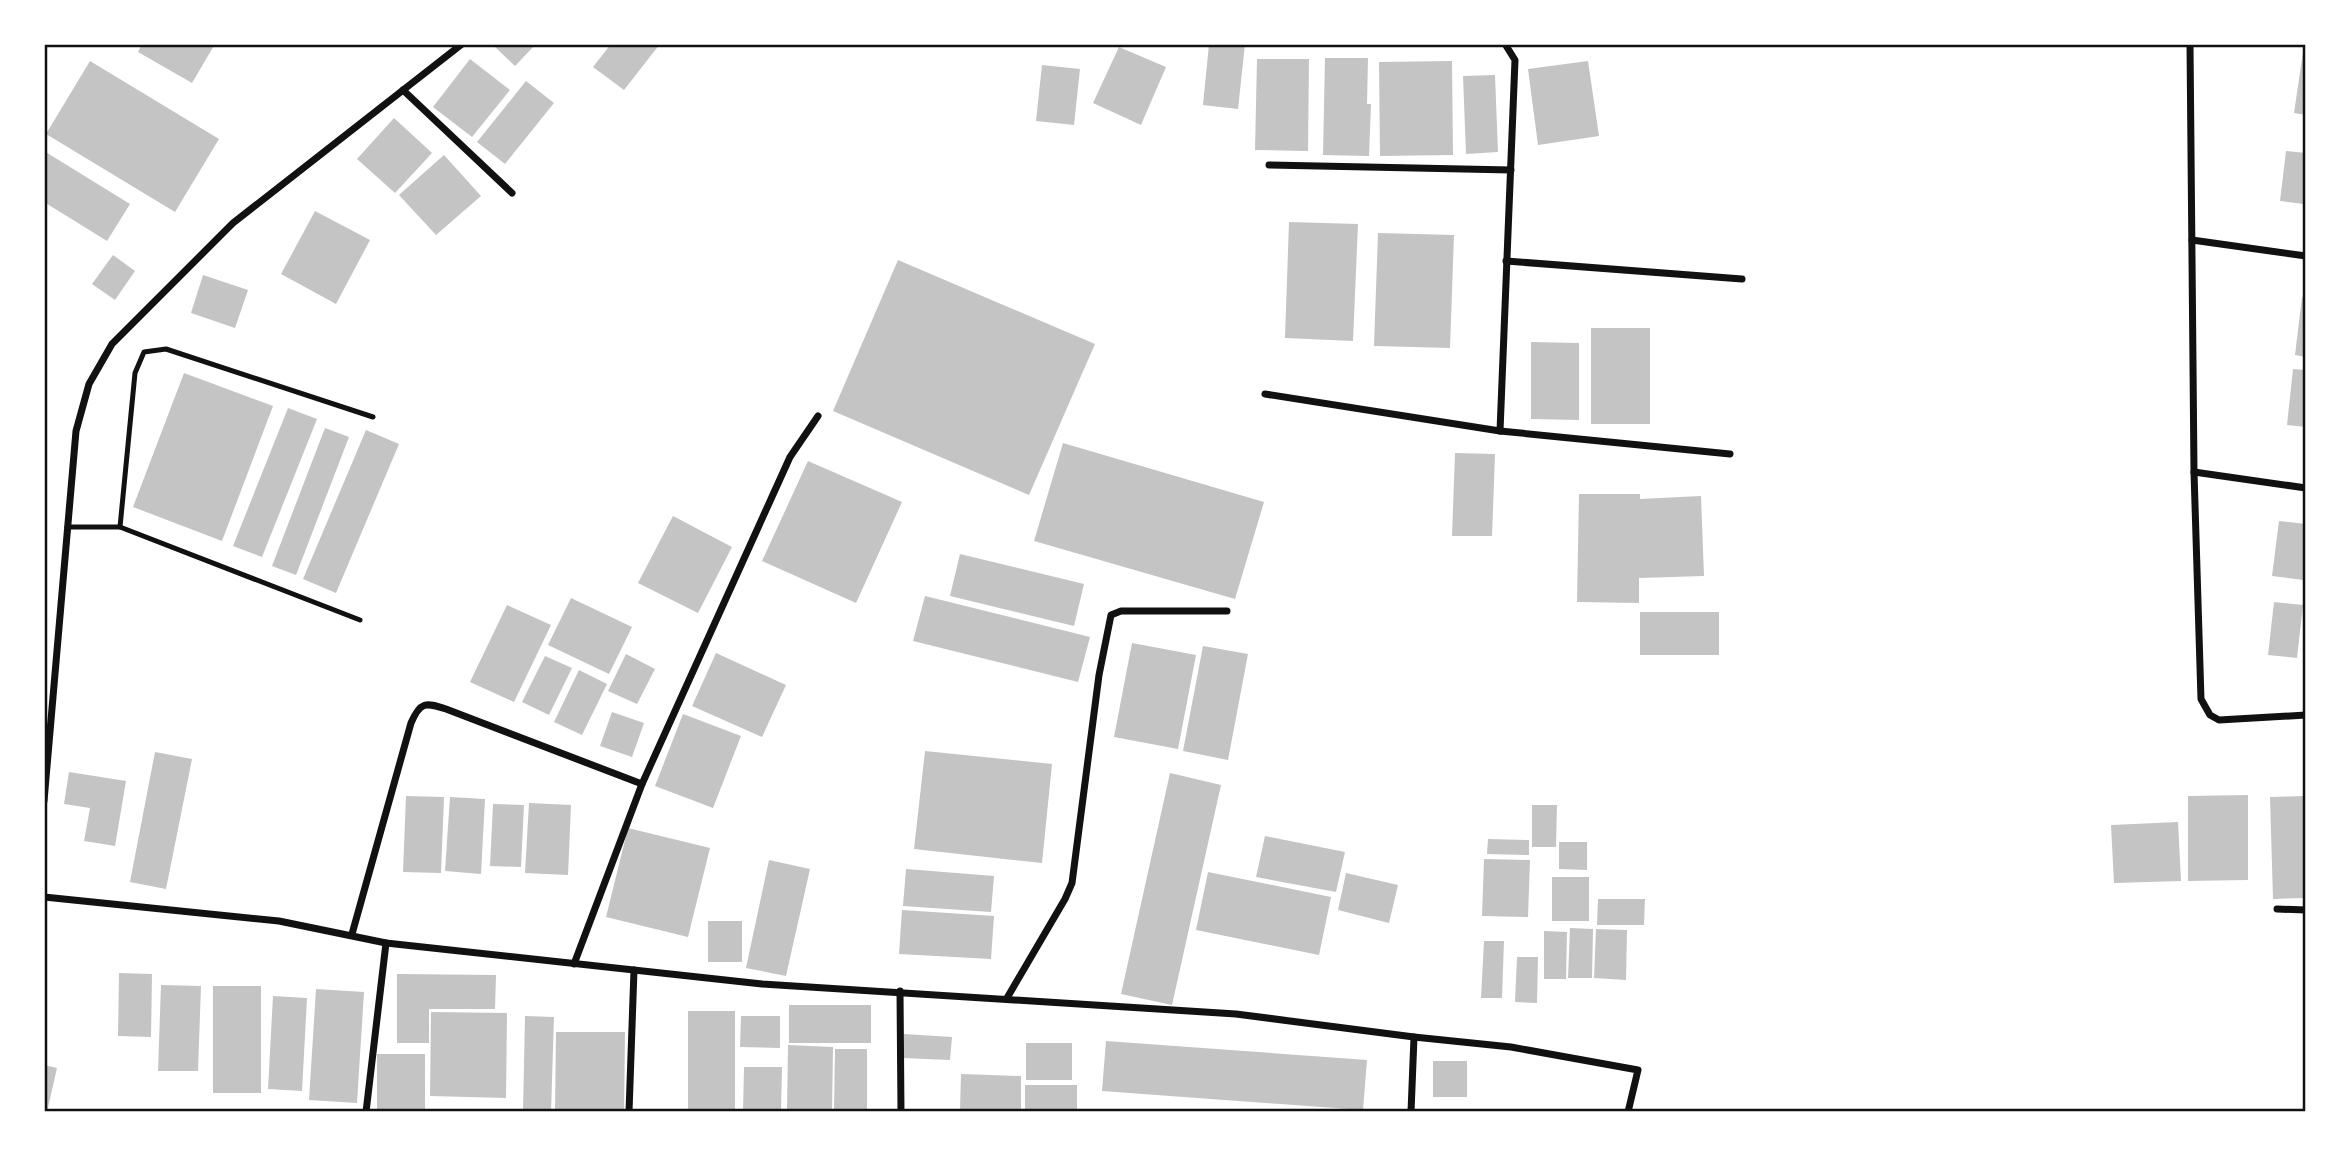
<svg xmlns="http://www.w3.org/2000/svg" width="2350" height="1156" font-family="Mulish,sans-serif">
	<rect width="100%" height="100%" fill="#fff"/>
	<g fill="#c4c4c4">
		<path d="M142,44H215L192,83L138,52Z"/>
		<path d="M492,44H536L515,66Z"/>
		<path d="M611,44H660L624,90L593,67Z"/>
		<path d="M1209,44H1245L1238,109L1203,105Z"/>
		<path d="M1119,47L1166,67L1141,125L1093,103Z"/>
		<path d="M2303,52L2306,53V115L2294,113Z"/>
		<path d="M1325,58H1368L1367,104H1371L1369,156L1323,155Z"/>
		<path d="M470,59L510,90L472,137L433,107Z"/>
		<path d="M1257,59H1309L1308,151L1255,150Z"/>
		<path d="M90,61L219,139L175,212L46,134Z"/>
		<path d="M1452,61L1453,155L1380,156L1379,62Z"/>
		<path d="M1588,61L1599,136L1538,145L1528,69Z"/>
		<path d="M1042,65L1080,69L1074,125L1036,121Z"/>
		<path d="M1495,75L1498,152L1466,154L1463,76Z"/>
		<path d="M526,81L554,103L505,164L477,142Z"/>
		<path d="M394,118L432,153L395,193L357,159Z"/>
		<path d="M44,151L130,204L107,241L44,202Z"/>
		<path d="M2286,151L2306,153L2303,204L2280,201Z"/>
		<path d="M444,155L481,196L436,235L399,195Z"/>
		<path d="M315,211L370,240L336,304L281,274Z"/>
		<path d="M1289,222L1358,224L1353,341L1285,338Z"/>
		<path d="M1378,233L1454,235L1450,348L1374,346Z"/>
		<path d="M113,255L135,271L115,300L92,284Z"/>
		<path d="M898,260L1095,344L1029,495L833,411Z"/>
		<path d="M203,275L248,290L235,328L191,313Z"/>
		<path d="M2302,297L2306,298V357L2295,355Z"/>
		<rect x="1591" y="328" width="59" height="96"/>
		<path d="M1531,342L1579,343V420L1531,419Z"/>
		<path d="M2293,369L2306,370V427L2287,425Z"/>
		<path d="M184,373L273,406L222,541L133,507Z"/>
		<path d="M288,408L317,419L262,557L233,546Z"/>
		<path d="M325,428L349,437L296,575L272,566Z"/>
		<path d="M366,430L399,444L336,593L303,579Z"/>
		<path d="M1063,443L1264,502L1235,599L1034,541Z"/>
		<path d="M1455,453L1495,454L1492,536H1452Z"/>
		<path d="M808,461L902,502L856,603L762,561Z"/>
		<path d="M1579,494H1640V499L1701,496L1704,576L1639,578V603L1577,602Z"/>
		<path d="M673,516L732,547L698,613L638,583Z"/>
		<path d="M2279,521L2306,524L2303,580L2272,576Z"/>
		<path d="M960,554L1084,584L1074,626L950,596Z"/>
		<path d="M925,596L1090,637L1078,682L913,641Z"/>
		<path d="M571,598L632,627L609,674L548,645Z"/>
		<path d="M2274,602L2303,605L2297,658L2268,655Z"/>
		<path d="M507,605L551,625L514,702L470,682Z"/>
		<rect x="1640" y="612" width="79" height="43"/>
		<path d="M1132,643L1196,655L1178,749L1114,737Z"/>
		<path d="M1203,646L1248,654L1228,760L1183,751Z"/>
		<path d="M716,653L786,685L762,737L692,706Z"/>
		<path d="M626,654L655,669L637,704L608,691Z"/>
		<path d="M545,656L572,668L549,715L522,702Z"/>
		<path d="M579,670L607,684L582,735L554,722Z"/>
		<path d="M612,712L644,723L632,757L600,746Z"/>
		<path d="M683,714L741,736L713,808L655,786Z"/>
		<path d="M925,751L1052,764L1042,863L914,849Z"/>
		<path d="M155,752L192,759L166,889L130,882Z"/>
		<path d="M69,772L126,781L115,846L84,841L90,808L64,804Z"/>
		<path d="M1170,773L1221,785L1172,1005L1121,994Z"/>
		<path d="M2248,795V880L2188,881V796Z"/>
		<path d="M406,796L444,797L441,873L403,872Z"/>
		<path d="M2306,796V898L2273,899L2270,797Z"/>
		<path d="M450,797L485,799L481,874L445,871Z"/>
		<path d="M529,803L571,805L568,875L525,873Z"/>
		<path d="M493,804L524,805L521,867L490,866Z"/>
		<path d="M1532,805H1557L1556,847H1532Z"/>
		<path d="M2178,822L2181,881L2114,883L2111,825Z"/>
		<path d="M628,828L710,848L688,937L606,917Z"/>
		<path d="M1265,836L1345,852L1336,892L1256,877Z"/>
		<path d="M1488,839L1529,840V855L1487,854Z"/>
		<path d="M1559,842H1587V870L1559,869Z"/>
		<path d="M1484,859L1530,860L1528,917L1482,916Z"/>
		<path d="M769,860L810,869L786,976L746,968Z"/>
		<path d="M906,869L994,876L991,912L903,906Z"/>
		<path d="M1208,872L1331,897L1319,955L1196,930Z"/>
		<path d="M1346,873L1398,885L1389,923L1338,910Z"/>
		<rect x="1552" y="877" width="37" height="44"/>
		<path d="M1598,899H1645L1644,925H1597Z"/>
		<path d="M902,910L994,916L991,959L899,954Z"/>
		<rect x="708" y="921" width="34" height="41"/>
		<path d="M1570,928L1593,929L1592,978H1568Z"/>
		<path d="M1596,929L1627,930L1626,980L1594,978Z"/>
		<path d="M1544,931L1567,932L1566,979H1544Z"/>
		<path d="M1484,941H1504L1502,998H1481Z"/>
		<path d="M1517,957H1538L1537,1003L1515,1002Z"/>
		<path d="M119,973L152,974L151,1037L118,1036Z"/>
		<path d="M397,974L496,975L495,1009H429V1043H397Z"/>
		<path d="M161,985L201,986L198,1071H158Z"/>
		<rect x="213" y="986" width="48" height="107"/>
		<path d="M316,989L364,992L357,1103L309,1100Z"/>
		<path d="M273,996L307,998L302,1091L268,1089Z"/>
		<rect x="789" y="1005" width="82" height="38"/>
		<rect x="688" y="1011" width="47" height="101"/>
		<path d="M431,1012L507,1013L506,1098L430,1096Z"/>
		<path d="M525,1016L554,1017L551,1112H523Z"/>
		<path d="M741,1016H780V1048L740,1047Z"/>
		<path d="M556,1032H625L624,1112H555Z"/>
		<path d="M904,1034L952,1037L950,1060L903,1058Z"/>
		<path d="M1106,1041L1367,1060L1363,1110L1102,1091Z"/>
		<rect x="1026" y="1043" width="46" height="37"/>
		<path d="M788,1045L833,1047L832,1112H787Z"/>
		<path d="M835,1049H867V1112H834Z"/>
		<rect x="377" y="1054" width="48" height="58"/>
		<rect x="1433" y="1061" width="34" height="36"/>
		<path d="M44,1065L57,1068L47,1112H44Z"/>
		<path d="M744,1067H782L781,1112H743Z"/>
		<path d="M961,1074L1021,1076V1112L960,1111Z"/>
		<rect x="1025" y="1085" width="52" height="27"/>
	</g>
	<g fill="none" stroke-linecap="round" stroke-linejoin="round">
		<g stroke="#111" stroke-width="5">
			<path d="M67,527H120L135,373L144,352L166,349L373,417"/>
			<path d="M120,527L360,620"/>
		</g>
		<g stroke="#111" stroke-width="7">
			<path d="M2190,44L2194,472L2201,699L2210,715L2219,720L2306,715"/>
			<path d="M403,90L512,193"/>
			<path d="M1269,165L1511,170"/>
			<path d="M2192,240L2306,256"/>
			<path d="M1506,261L1742,279"/>
			<path d="M1265,394L1500,431L1730,454"/>
			<path d="M1500,431L1515,60L1505,44"/>
			<path d="M2194,472L2306,488"/>
			<path d="M44,801L76,431L89,384L112,344L233,223L462,44"/>
			<path d="M44,897L279,921L386,943L762,984L1236,1014L1414,1037L1511,1047L1638,1070L1628,1112"/>
			<path d="M2277,909L2306,910"/>
			<path d="M352,934L411,723C420,702 425,702 446,709L642,784"/>
			<path d="M574,964L642,784L790,457L818,416"/>
			<path d="M900,991L901,1112"/>
			<path d="M1007,998L1065,899L1072,883L1099,675L1111,615L1121,611H1227"/>
			<path d="M366,1112L386,943"/>
			<path d="M629,1112L634,970"/>
			<path d="M1411,1112L1414,1037"/>
		</g>
	</g>
	<rect width="2350" height="1156" fill="none" stroke="#ffffff" stroke-width="91"/>
	<rect x="46" y="46" width="2258" height="1064" fill="none" stroke="#111" stroke-width="2.5"/>
</svg>
